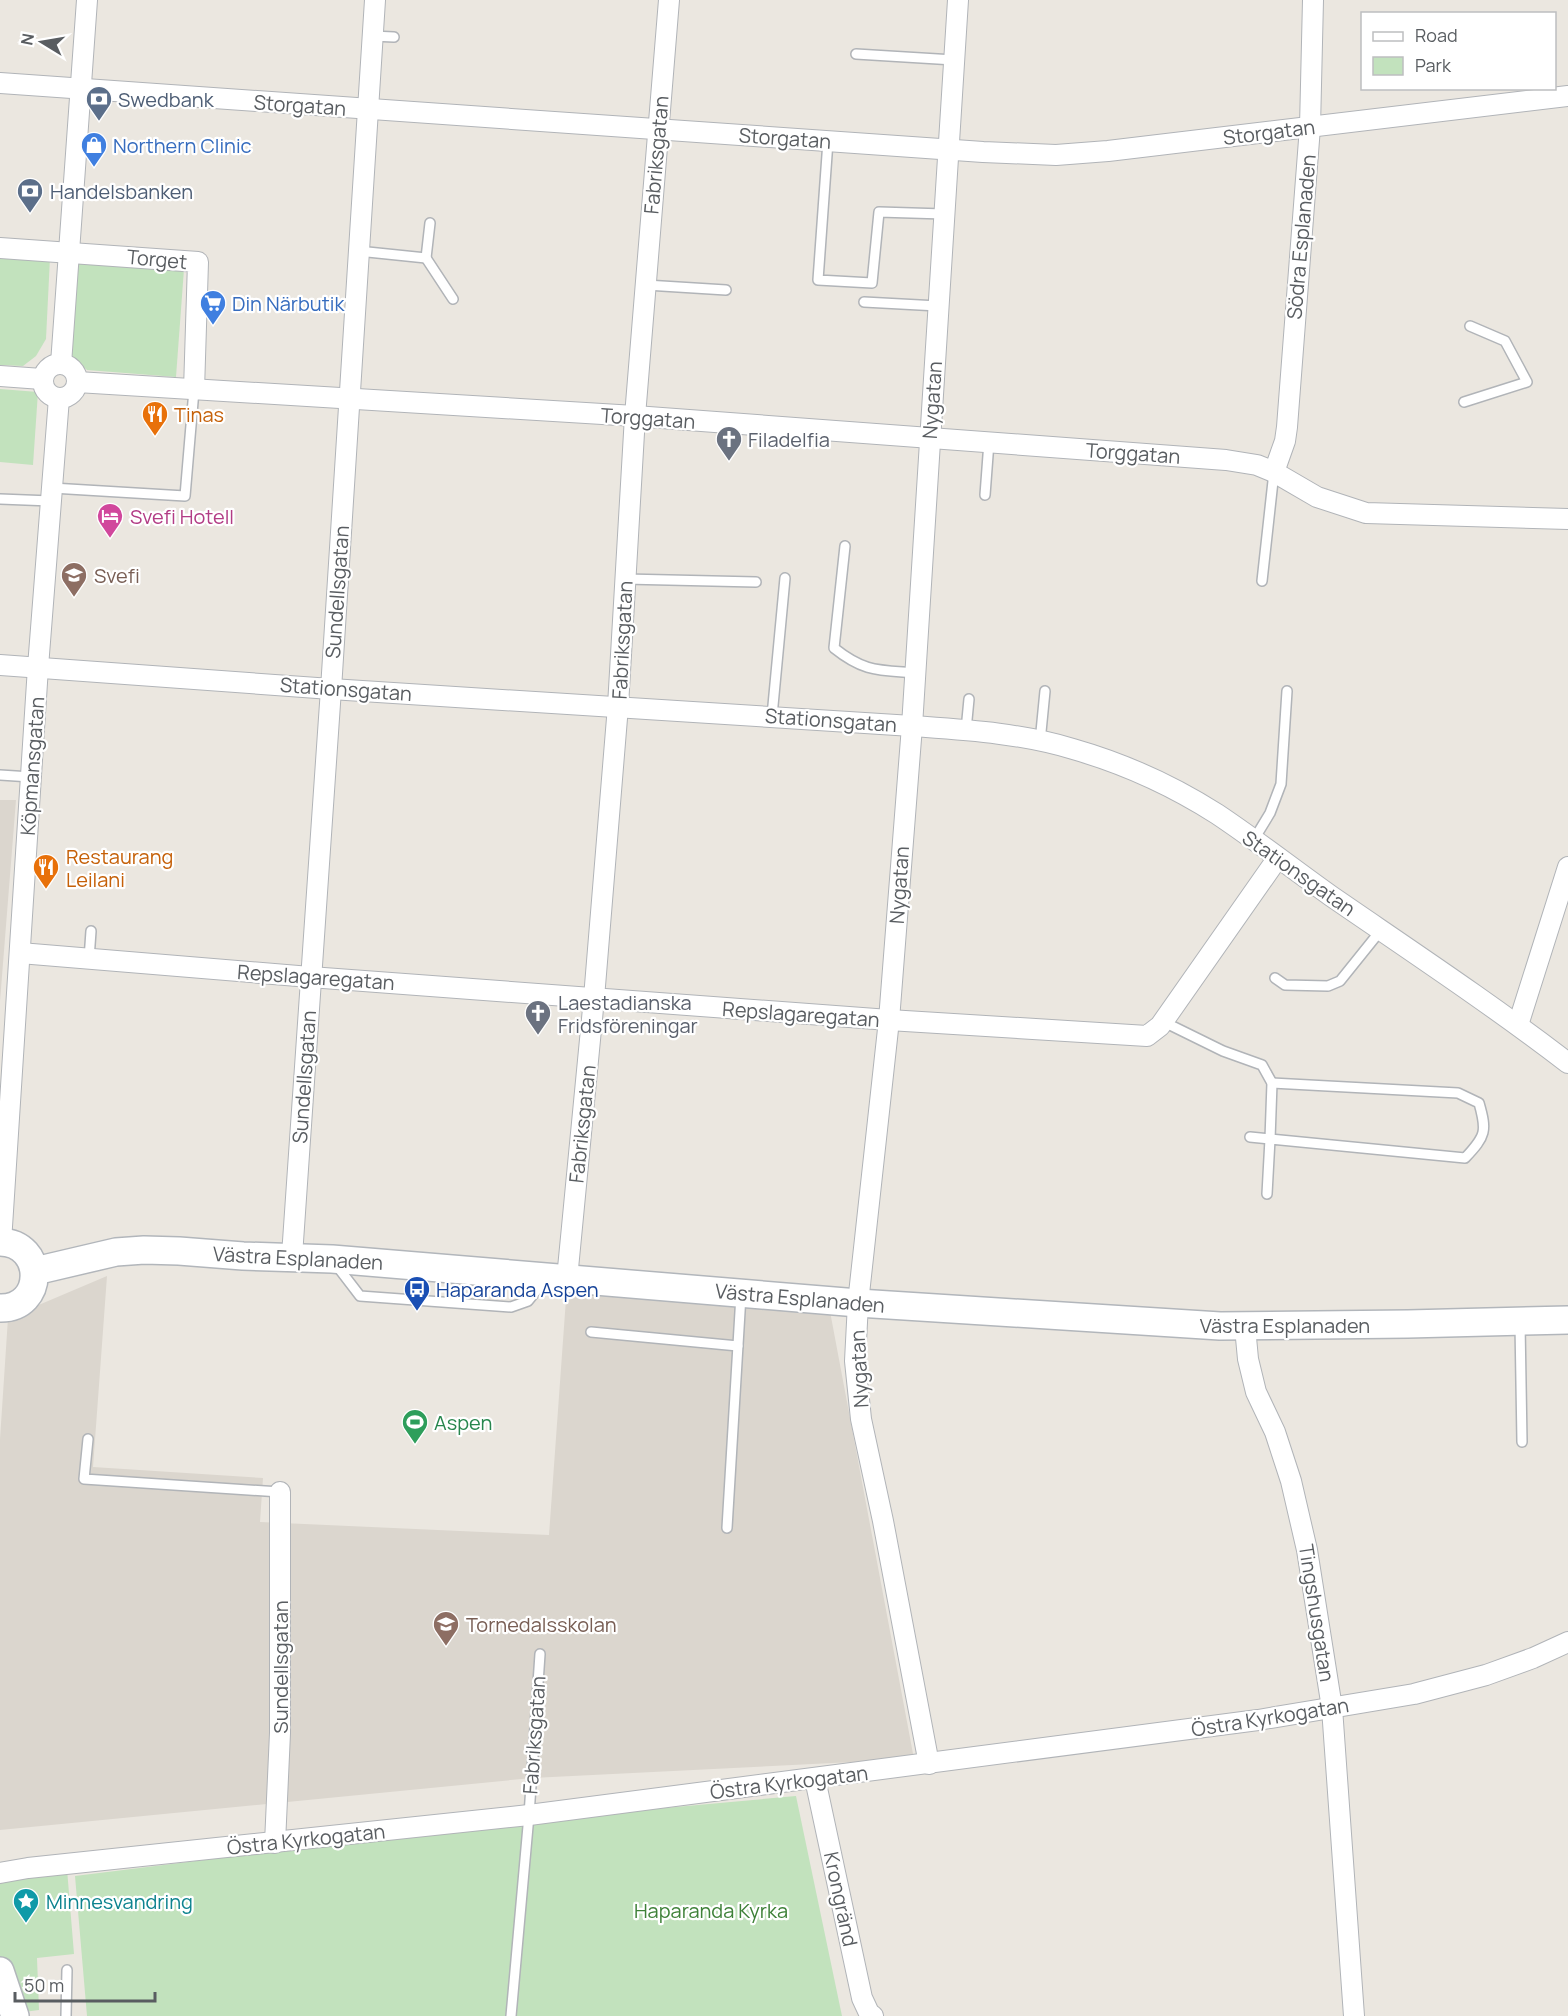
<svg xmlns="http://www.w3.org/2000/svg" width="1568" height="2016" font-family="Manrope,sans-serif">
	<rect width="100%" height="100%" fill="#ebe7e0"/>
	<g fill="#dbd6ce">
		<path d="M0,800H16L0,1001Z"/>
		<path d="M107,1276L93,1467L263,1478L260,1522L549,1535L567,1285L829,1306L914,1759L532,1778L0,1830V1439L8,1318Z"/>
	</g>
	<g fill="#c2e2bd">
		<path d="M0,255L50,258L46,339L36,356L23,366L0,365Z"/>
		<path d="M79,262L184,269L176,377L87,370L74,359L68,346Z"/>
		<path d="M0,389L38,392L33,465L0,462Z"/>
		<path d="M796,1796L842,2016H87L75,1876L501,1823Z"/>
		<path d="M67,1869L74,1954L37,1958L39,2010L16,2013L0,1957V1878Z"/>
	</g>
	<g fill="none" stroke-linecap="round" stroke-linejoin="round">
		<g stroke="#b1b4b8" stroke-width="12">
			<g id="lane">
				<path d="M372,36L394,37"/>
				<path d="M856,54L954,60"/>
				<path d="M828,141L818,280L872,283L879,212L944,214"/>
				<path d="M358,251L426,258L430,223"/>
				<path d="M426,258L453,299"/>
				<path d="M646,285L726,290"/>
				<path d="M864,302L938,306"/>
				<path d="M1464,402L1527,382L1505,341L1470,326"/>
				<path d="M52,488L185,496L194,390"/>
				<path d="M985,495L989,442"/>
				<path d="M0,499L51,501"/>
				<path d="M845,546L834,648C864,672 878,670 915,673"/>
				<path d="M625,579L756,582"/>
				<path d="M1262,581L1274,472"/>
				<path d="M772,716L785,578"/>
				<path d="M966,730L969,699"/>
				<path d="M1040,742L1045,691"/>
				<path d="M0,775L31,777"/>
				<path d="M1253,841L1270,813L1281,784L1287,691"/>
				<path d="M89,959L91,931"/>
				<path d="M1275,978L1285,985L1328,986L1340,981L1381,930"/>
				<path d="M1164,1022L1223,1051L1262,1065L1272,1083L1270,1139L1250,1137"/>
				<path d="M1267,1194L1270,1139L1465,1158C1486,1136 1487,1131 1479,1103L1458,1093L1272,1083"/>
				<path d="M337,1266L360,1296L511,1307L528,1301L545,1280"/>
				<path d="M1520,1324L1522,1442"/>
				<path d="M591,1332L738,1346"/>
				<path d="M88,1439L84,1479L280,1492"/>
				<path d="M727,1528L741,1295"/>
				<path d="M66,2016L67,1970"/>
				<path d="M511,2016L529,1815L540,1654"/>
			</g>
		</g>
		<g stroke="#b1b4b8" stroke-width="22">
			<g id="street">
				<path d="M0,83L983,152L1056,155L1108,151L1568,96"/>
				<path d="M0,248L198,262L194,390"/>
				<circle cx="60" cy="381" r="17"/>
				<path d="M61,364L87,0"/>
				<path d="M0,376L42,379"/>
				<path d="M77,382L635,416L1226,460L1257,465L1274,472L1317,497L1366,513L1568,519"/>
				<path d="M1274,472L1285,441L1287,427L1310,127L1313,0"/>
				<path d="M0,665L331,689L912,726C966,730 1020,733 1073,749C1122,763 1173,786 1217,814C1256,840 1293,869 1331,896C1411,951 1491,1004 1568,1063"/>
				<path d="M20,953L310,977L889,1020L1147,1036L1160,1026L1277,859"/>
				<path d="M1518,1025L1568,867"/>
				<path d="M1,1242L38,667L59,398"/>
				<path d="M292,1256L331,689L375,0"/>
				<path d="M567,1279L594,998L618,706L635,416L669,0"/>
				<path d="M1245,1327L1248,1359L1256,1392L1275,1432L1291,1481L1307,1550L1332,1708L1354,2016"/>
				<path d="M929,1764L883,1521L861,1419L855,1361L858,1303L889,1020L912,726L958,0"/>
				<path d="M815,1779L862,1998L869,2013L873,2016"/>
				<path d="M275,1843L280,1733V1492"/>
				<path d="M0,1873L28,1868L529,1815L1258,1720L1414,1694L1486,1675L1533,1658L1568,1642"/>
			</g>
		</g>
		<g stroke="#b2b6bb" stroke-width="30">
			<g id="secondary">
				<path d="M0,1242C46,1243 45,1309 0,1308"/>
				<path d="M35,1271L116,1252L144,1250L179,1251L243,1256L332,1259L858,1303L1220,1326L1408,1324L1568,1320"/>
				<path d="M0,1971L15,2016"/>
			</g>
		</g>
		<use href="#lane" stroke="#fff" stroke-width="9"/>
		<use href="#street" stroke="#fff" stroke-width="20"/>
		<use href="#secondary" stroke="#fff" stroke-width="27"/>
	</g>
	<defs>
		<g id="bank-pin" transform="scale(1.35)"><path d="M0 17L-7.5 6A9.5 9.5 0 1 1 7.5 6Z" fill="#5c6f8a" stroke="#fff"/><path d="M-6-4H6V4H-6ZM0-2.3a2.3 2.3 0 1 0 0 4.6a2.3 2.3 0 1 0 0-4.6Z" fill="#fff"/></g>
		<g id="shop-pin" transform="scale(1.35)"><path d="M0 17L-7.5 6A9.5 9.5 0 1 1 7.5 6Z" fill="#3f7fe0" stroke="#fff"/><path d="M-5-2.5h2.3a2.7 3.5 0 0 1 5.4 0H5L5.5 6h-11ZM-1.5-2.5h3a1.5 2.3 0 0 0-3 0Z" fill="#fff"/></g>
		<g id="supermarket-pin" transform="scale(1.35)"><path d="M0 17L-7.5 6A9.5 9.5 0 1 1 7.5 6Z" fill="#3f7fe0" stroke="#fff"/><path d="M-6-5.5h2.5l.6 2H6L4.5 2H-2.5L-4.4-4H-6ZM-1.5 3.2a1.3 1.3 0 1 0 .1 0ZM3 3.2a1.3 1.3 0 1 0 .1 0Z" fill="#fff"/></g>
		<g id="restaurant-pin" transform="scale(1.35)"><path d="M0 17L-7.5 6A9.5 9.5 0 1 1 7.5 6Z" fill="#e8710a" stroke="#fff"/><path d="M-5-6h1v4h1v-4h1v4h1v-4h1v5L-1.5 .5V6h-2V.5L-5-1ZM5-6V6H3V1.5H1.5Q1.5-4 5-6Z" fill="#fff"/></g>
		<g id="church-pin" transform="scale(1.35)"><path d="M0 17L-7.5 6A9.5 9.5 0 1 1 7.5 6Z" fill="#6b7280" stroke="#fff"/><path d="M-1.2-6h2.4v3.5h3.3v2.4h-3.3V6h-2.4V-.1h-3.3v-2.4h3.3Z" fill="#fff"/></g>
		<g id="hotel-pin" transform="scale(1.35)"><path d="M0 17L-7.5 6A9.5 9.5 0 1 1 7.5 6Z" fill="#d1479c" stroke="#fff"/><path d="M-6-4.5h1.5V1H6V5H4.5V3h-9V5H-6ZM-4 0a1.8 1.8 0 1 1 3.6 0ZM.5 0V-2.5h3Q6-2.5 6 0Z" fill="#fff"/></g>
		<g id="school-pin" transform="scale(1.35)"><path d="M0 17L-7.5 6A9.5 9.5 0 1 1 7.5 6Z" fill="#8d6e63" stroke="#fff"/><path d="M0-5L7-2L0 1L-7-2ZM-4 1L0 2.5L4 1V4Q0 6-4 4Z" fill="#fff"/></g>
		<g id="bus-pin" transform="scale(1.35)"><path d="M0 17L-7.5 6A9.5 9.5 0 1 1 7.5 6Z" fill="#1a4fb4" stroke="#fff"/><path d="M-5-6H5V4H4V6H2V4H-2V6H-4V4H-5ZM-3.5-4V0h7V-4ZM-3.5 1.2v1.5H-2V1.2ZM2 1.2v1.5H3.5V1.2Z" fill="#fff"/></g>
		<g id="stadium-pin" transform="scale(1.35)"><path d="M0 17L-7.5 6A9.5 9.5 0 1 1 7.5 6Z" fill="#2e9e5b" stroke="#fff"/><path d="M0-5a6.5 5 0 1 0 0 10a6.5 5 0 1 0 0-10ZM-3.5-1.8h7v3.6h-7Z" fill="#fff"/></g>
		<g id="sight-pin" transform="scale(1.35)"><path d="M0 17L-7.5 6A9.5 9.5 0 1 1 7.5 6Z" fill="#0f9aa8" stroke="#fff"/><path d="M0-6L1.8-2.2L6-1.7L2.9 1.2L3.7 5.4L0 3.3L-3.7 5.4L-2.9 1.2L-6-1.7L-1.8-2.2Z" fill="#fff"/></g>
	</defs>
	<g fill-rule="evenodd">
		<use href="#bank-pin" x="99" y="99"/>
		<use href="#shop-pin" x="94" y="145"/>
		<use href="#bank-pin" x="30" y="191"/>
		<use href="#supermarket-pin" x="213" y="303"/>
		<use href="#restaurant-pin" x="155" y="414"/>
		<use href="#church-pin" x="729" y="439"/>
		<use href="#hotel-pin" x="110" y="516"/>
		<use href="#school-pin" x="74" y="575"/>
		<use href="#restaurant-pin" x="46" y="867"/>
		<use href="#church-pin" x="538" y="1013"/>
		<use href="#bus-pin" x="417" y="1289"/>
		<use href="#stadium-pin" x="415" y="1422"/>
		<use href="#school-pin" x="446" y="1624"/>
		<use href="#sight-pin" x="26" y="1901"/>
	</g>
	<g text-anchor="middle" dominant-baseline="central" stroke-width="4.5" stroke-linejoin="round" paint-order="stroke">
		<g font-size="20" fill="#4e5e75" stroke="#fff" text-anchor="start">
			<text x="118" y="99">Swedbank</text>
			<text x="50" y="191">Handelsbanken</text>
		</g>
		<g font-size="20" fill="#595d61" stroke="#fff">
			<text transform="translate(300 105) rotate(4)">Storgatan</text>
			<text transform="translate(1269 132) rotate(-7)">Storgatan</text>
			<text transform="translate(785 138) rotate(4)">Storgatan</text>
			<text transform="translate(656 155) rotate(-85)">Fabriksgatan</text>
			<text transform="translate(1301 237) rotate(-85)">Södra Esplanaden</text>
			<text transform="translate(157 259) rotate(5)">Torget</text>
			<text transform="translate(932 400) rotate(-86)">Nygatan</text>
			<text transform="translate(648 418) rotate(4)">Torggatan</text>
			<text transform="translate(1133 453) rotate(4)">Torggatan</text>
			<text transform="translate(337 592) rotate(-86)">Sundellsgatan</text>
			<text transform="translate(622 640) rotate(-87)">Fabriksgatan</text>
			<text transform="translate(346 689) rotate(4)">Stationsgatan</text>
			<text transform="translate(831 720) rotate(4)">Stationsgatan</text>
			<text transform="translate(32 766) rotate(-86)">Köpmansgatan</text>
			<text transform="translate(1299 873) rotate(35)">Stationsgatan</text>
			<text transform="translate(899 885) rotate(-86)">Nygatan</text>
			<text transform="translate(316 977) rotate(4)">Repslagaregatan</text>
			<text transform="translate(801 1014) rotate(4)">Repslagaregatan</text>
			<text transform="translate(304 1077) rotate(-86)">Sundellsgatan</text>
			<text transform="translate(582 1124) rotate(-84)">Fabriksgatan</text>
			<text transform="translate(298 1258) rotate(3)">Västra Esplanaden</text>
			<text transform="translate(800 1298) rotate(5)">Västra Esplanaden</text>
			<text x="1285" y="1325">Västra Esplanaden</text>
			<text transform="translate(859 1369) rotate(-93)">Nygatan</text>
			<text transform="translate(1317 1613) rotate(81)">Tingshusgatan</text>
			<text transform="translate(280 1667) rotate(-90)">Sundellsgatan</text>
			<text transform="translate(1270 1717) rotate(-9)">Östra Kyrkogatan</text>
			<text transform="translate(534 1735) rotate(-86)">Fabriksgatan</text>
			<text transform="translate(789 1782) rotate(-7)">Östra Kyrkogatan</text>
			<text transform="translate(306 1839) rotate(-6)">Östra Kyrkogatan</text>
			<text transform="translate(841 1899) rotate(78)">Krongränd</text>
		</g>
		<g font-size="20" fill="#366cbe" stroke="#fff" text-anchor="start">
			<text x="113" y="145">Northern Clinic</text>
			<text x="232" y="303">Din Närbutik</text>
		</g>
		<g font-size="20" fill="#c56008" stroke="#fff" text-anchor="start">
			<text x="174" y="414">Tinas</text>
			<text x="66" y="856">Restaurang<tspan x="66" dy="23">Leilani</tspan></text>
		</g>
		<g font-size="20" fill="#5b616d" stroke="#fff" text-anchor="start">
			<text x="748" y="439">Filadelfia</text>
			<text x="558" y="1002">Laestadianska<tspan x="558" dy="23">Fridsföreningar</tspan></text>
		</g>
		<g font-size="20" fill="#b23c85" stroke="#fff" text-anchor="start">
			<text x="130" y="516">Svefi Hotell</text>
		</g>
		<g font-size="20" fill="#785e54" stroke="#fff" text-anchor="start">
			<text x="94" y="575">Svefi</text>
			<text x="466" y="1624">Tornedalsskolan</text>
		</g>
		<g font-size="20" fill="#164399" stroke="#fff" text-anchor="start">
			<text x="436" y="1289">Haparanda Aspen</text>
		</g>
		<g font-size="20" fill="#27864d" stroke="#fff" text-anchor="start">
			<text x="434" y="1422">Aspen</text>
		</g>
		<g font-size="20" fill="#0d838f" stroke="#fff" text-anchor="start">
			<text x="46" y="1901">Minnesvandring</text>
		</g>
		<g font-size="20" fill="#3e8138" stroke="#fff">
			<text x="711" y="1910">Haparanda Kyrka</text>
		</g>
	</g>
	<rect x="1361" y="12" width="195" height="78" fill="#ffffff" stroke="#bdbec0" stroke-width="1.5"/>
	<rect x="1373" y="32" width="30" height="9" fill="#ffffff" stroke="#bdbec0" stroke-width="1.5"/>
	<text x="1415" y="42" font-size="18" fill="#595d61">Road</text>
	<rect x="1373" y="57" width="30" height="18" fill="#c2e2bd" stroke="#bdbec0" stroke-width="1.5"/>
	<text x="1415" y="72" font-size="18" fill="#595d61">Park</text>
	<g transform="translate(42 42) rotate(281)" stroke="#ffffff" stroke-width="4.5" paint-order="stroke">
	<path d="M0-4.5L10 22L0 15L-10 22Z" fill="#595d61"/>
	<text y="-9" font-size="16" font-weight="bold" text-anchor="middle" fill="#595d61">N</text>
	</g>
	<path d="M15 1992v9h140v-9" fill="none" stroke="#595d61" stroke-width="3"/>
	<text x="24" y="1992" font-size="18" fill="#595d61" stroke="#ffffff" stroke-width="4.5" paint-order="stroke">50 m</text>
</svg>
